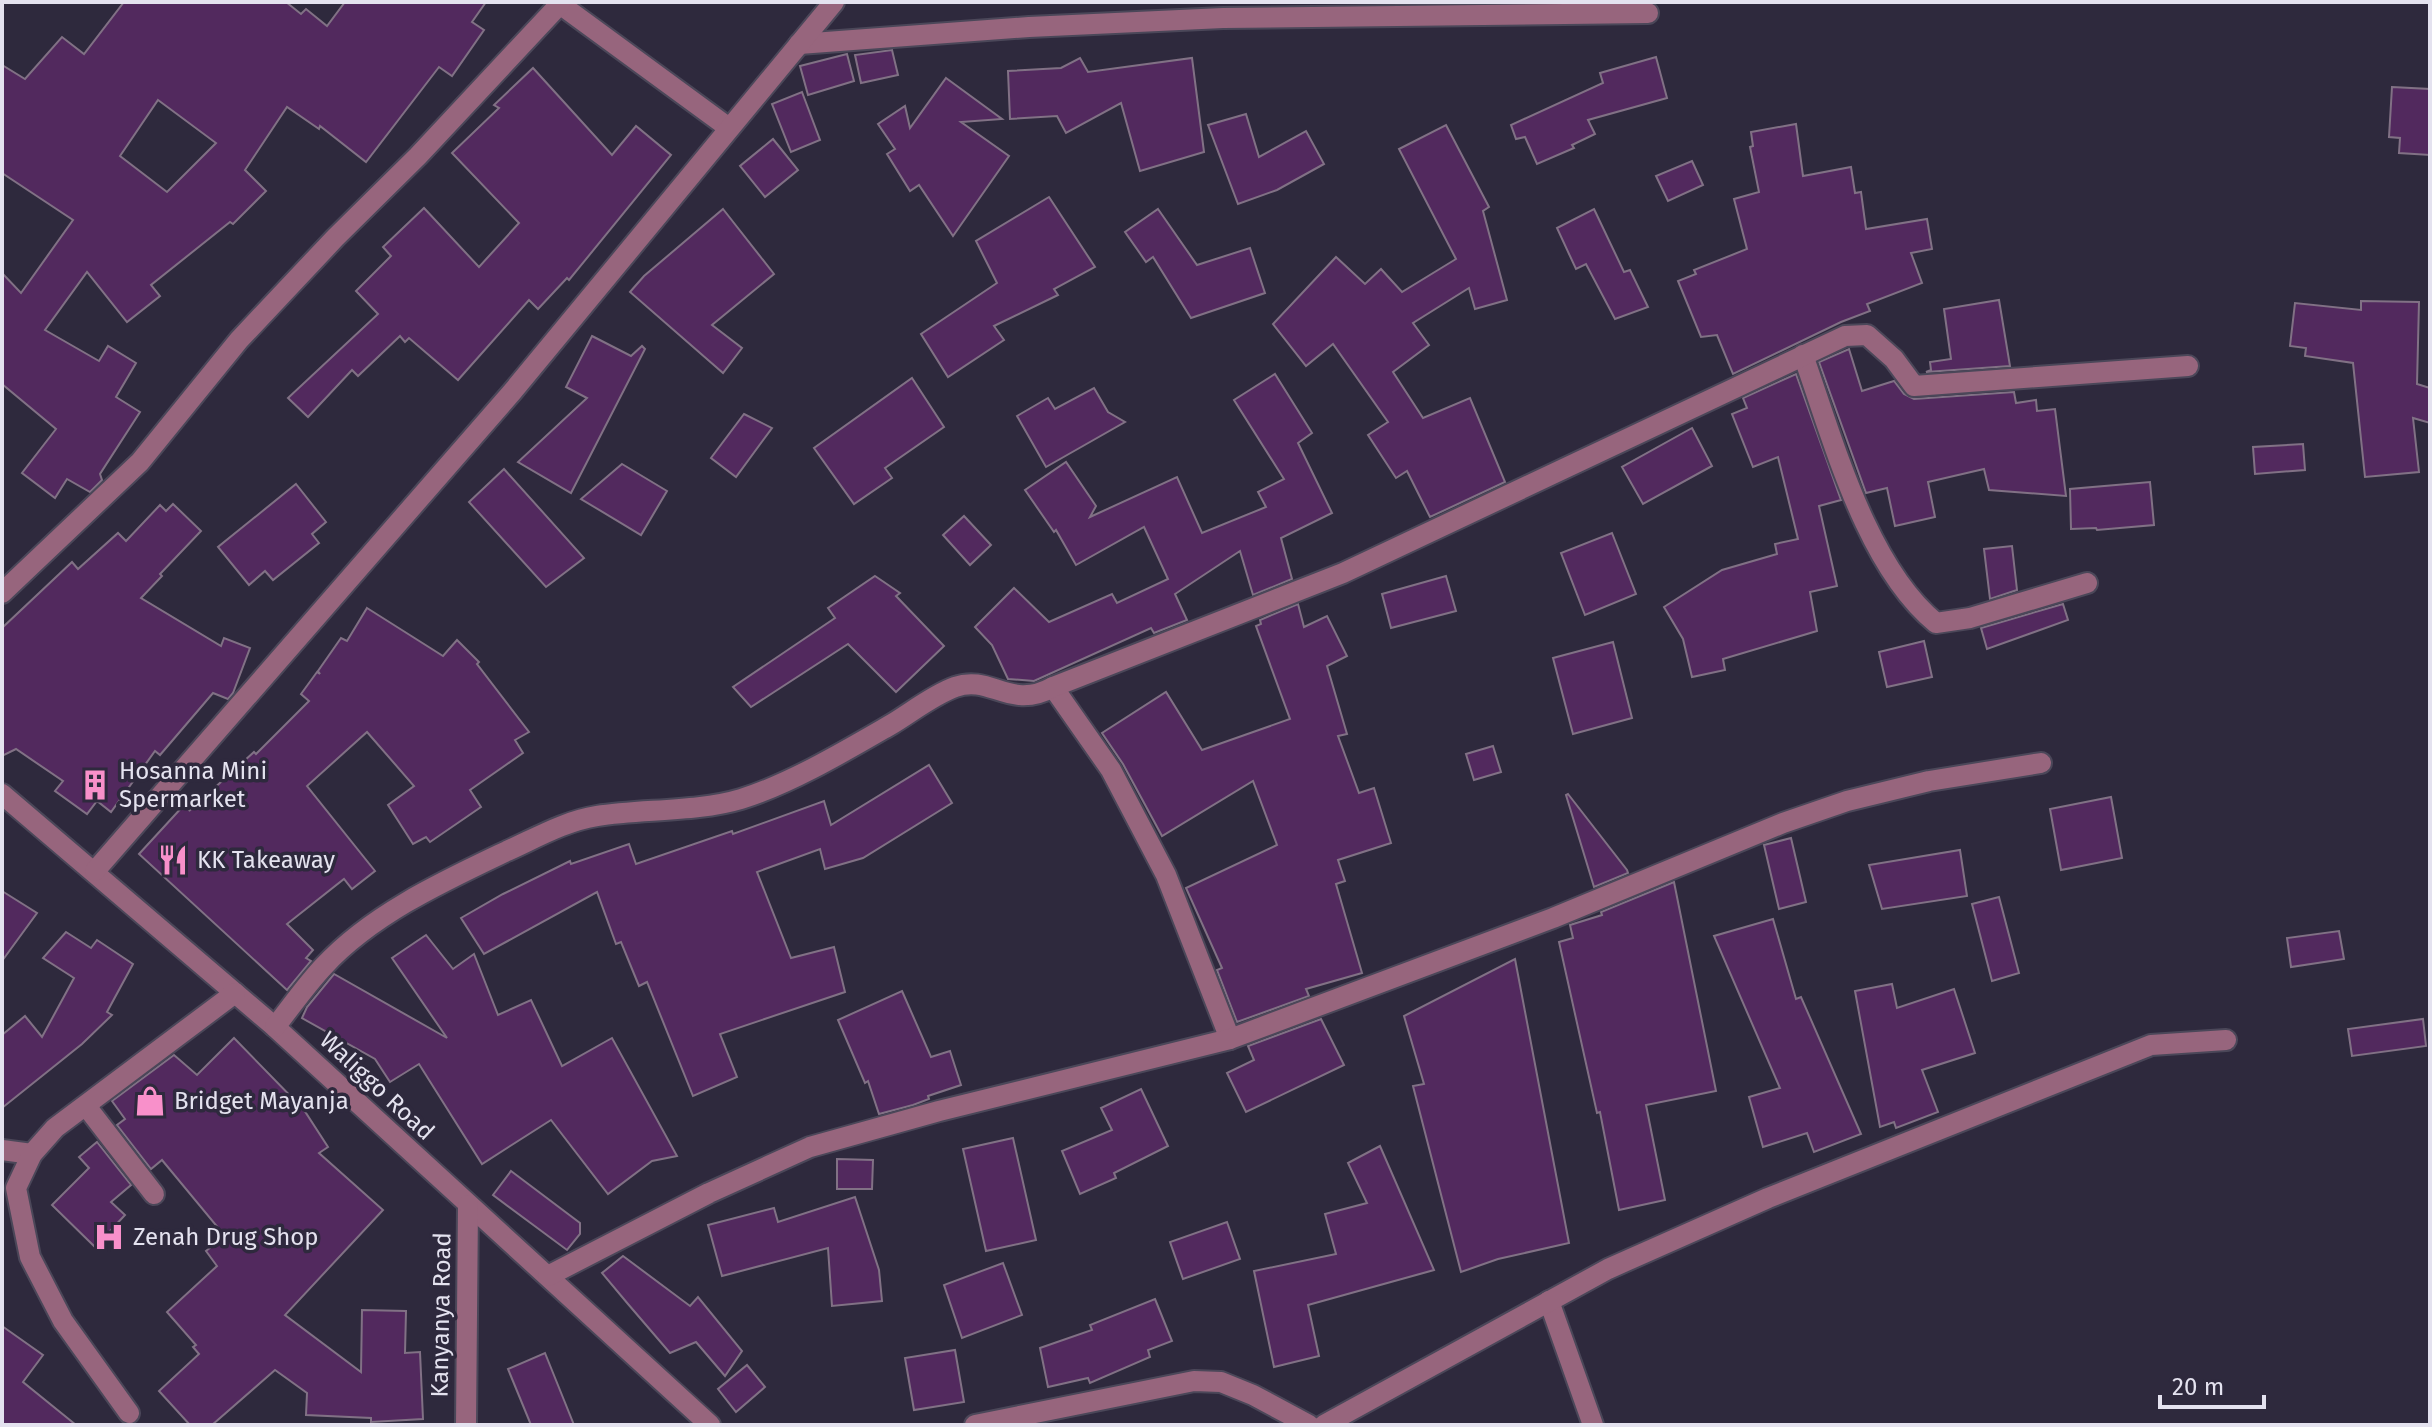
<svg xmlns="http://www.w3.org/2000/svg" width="2432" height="1427" font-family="'Fira Sans',sans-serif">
	<rect width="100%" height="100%" fill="#2e293d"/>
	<g fill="#52295e" stroke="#817185" stroke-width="2" fill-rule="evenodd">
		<path d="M124,2H286L301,14L306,9L327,26L345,2H486L472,22L484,30L452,76L439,67L366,162L320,126L319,129L287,107L245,170L266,191L233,224L230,222L151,285L160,296L127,322L87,272L45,330L99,361L108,346L136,363L116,397L140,412L100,474L102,480L90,492L67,479L55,498L22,473L56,429L2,384V273L21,293L73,220L2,173V65L25,79L62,37L84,54ZM158,100L216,143L167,192L120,156Z"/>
		<path d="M892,50L898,75L861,83L855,55Z"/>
		<path d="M847,54L854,81L808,95L800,66Z"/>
		<path d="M1656,57L1667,98L1588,120L1595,134L1572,145L1574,148L1537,164L1525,137L1516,139L1511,125L1603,83L1600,73Z"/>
		<path d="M1080,58L1088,72L1192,58L1204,152L1140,171L1121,103L1066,133L1057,116L1010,119L1008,71L1061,68Z"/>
		<path d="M533,68L612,155L636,126L671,155L569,280L567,278L538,309L529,300L458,380L409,338L405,342L400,336L358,376L352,370L308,417L288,398L378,314L356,291L391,256L383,247L424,208L479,267L519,223L452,153L499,108L494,105Z"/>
		<path d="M946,78L1002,119L961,122L1009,156L953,236L919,185L910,191L887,154L895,149L878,124L905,106L910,128Z"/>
		<path d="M2392,87L2430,89V155L2399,153L2400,138L2389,137Z"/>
		<path d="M802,92L820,140L791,152L772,104Z"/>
		<path d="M1246,114L1259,157L1306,131L1324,164L1277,190L1238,204L1208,125Z"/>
		<path d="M1796,124L1803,176L1851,167L1855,193L1861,192L1866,229L1927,219L1932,249L1911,253L1922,283L1867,304L1870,311L1841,322L1733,374L1717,335L1701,337L1678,281L1696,274L1694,270L1747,249L1734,199L1759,192L1750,147L1753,146L1751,132Z"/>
		<path d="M1446,125L1489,207L1483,211L1507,300L1475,309L1469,288L1413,323L1429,345L1393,372L1423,418L1470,398L1505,482L1430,517L1407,471L1396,478L1368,435L1388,422L1333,344L1306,366L1273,324L1336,257L1365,284L1381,269L1402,292L1456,259L1399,149Z"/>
		<path d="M773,139L798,170L765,197L740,166Z"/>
		<path d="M1692,161L1703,185L1668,201L1656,176Z"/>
		<path d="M1049,197L1095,267L1054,289L1058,295L994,326L1004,340L948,377L921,334L997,283L976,241Z"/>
		<path d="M723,209L774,274L712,325L742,348L723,373L630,292L644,276Z"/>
		<path d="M1158,209L1197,265L1250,248L1265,293L1191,318L1153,257L1146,262L1125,232Z"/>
		<path d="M1594,209L1624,272L1630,270L1648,307L1615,319L1586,264L1576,269L1557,228Z"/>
		<path d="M1999,300L2010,366L1926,372L1931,370L1930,362L1951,359L1944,309Z"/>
		<path d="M2361,301L2419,302L2417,384L2430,388V423L2413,418L2419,472L2365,477L2353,363L2305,356L2306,348L2290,346L2295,303L2361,310Z"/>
		<path d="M592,336L631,356L642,346L645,349L571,493L518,462L587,398L566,387Z"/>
		<path d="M1849,349L1862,391L1894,381L1904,394L1914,399L2014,392L2016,403L2036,400L2037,411L2055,409L2066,496L1989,490L1984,469L1928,482L1935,517L1895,526L1887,488L1866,493L1819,362Z"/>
		<path d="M1275,374L1312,433L1298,443L1332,513L1281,538L1292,579L1253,595L1240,551L1175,594L1187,620L1154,633L1151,628L1034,681L1008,679L992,645L975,627L1014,588L1049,622L1112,594L1117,603L1168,579L1144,527L1076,565L1056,530L1054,532L1025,490L1066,462L1096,506L1090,517L1177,477L1202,533L1266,507L1258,492L1284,479L1234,400Z"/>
		<path d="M1796,374L1841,500L1819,506L1837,586L1810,592L1817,631L1723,659L1725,670L1692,677L1683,639L1664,607L1722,570L1777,554L1775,544L1798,539L1778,457L1753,467L1732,414L1747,408L1743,398Z"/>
		<path d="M912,378L944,427L885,468L892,478L854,504L814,448Z"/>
		<path d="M1094,388L1108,412L1125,422L1046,467L1017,416L1048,398L1055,409Z"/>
		<path d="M744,414L772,428L736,477L711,458Z"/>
		<path d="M1692,428L1712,466L1643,504L1622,467Z"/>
		<path d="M2303,444L2305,470L2255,474L2253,447Z"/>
		<path d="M622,464L667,491L641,535L581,499Z"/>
		<path d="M504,469L584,558L546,587L469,502Z"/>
		<path d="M2150,482L2154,525L2097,530L2096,528L2071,529L2070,489Z"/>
		<path d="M296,484L326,522L312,534L319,543L273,580L265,571L249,585L218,547Z"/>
		<path d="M173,504L201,531L160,574L162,576L141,598L221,646L224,638L250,648L233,693L228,699L213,693L160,755L155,751L111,812L97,801L87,814L55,791L63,781L16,749L2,756V628L72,562L78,569L118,533L126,541L160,505L166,511Z"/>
		<path d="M964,516L991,545L970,565L943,535Z"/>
		<path d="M1612,533L1636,594L1585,615L1561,553Z"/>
		<path d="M2012,546L2017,590L1990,599L1984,549Z"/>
		<path d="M875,576L900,593L896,596L944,646L896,692L848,644L751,707L733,687L835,618L828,608Z"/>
		<path d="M1446,576L1456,611L1391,628L1382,594Z"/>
		<path d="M1298,604L1304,627L1327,616L1347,656L1327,666L1347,734L1338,736L1359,793L1374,788L1391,843L1338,860L1345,881L1336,884L1362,973L1306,989L1309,996L1237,1022L1217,970L1222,968L1186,888L1277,845L1253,781L1162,836L1123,764L1102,733L1166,692L1202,750L1290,719L1256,626L1261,624L1260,620Z"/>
		<path d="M2063,604L2068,620L1987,649L1981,628Z"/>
		<path d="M367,608L443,656L457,640L479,662L477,664L529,732L515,740L523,753L470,790L481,807L430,842L426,837L413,844L388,805L414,786L367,732L307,786L375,871L352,889L344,879L287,924L313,950L306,958L311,961L287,990L139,854L196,792L189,811L254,752L256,754L309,701L301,694L317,672L320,674L318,671L341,638L347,641Z"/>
		<path d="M1924,641L1932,677L1887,687L1879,652Z"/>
		<path d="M1613,642L1632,718L1573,734L1553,658Z"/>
		<path d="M1493,746L1501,772L1474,780L1466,754Z"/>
		<path d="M929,765L952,803L863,858L825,869L820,849L757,872L791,958L834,947L845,992L720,1034L737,1077L693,1096L647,982L639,986L621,942L616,944L597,892L484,954L461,918L503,894L570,861L571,864L629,844L636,864L732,831L733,834L824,801L831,825Z"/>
		<path d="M1568,794L1627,870L1628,873L1594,887L1566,795Z"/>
		<path d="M2111,797L2122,858L2061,870L2050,809Z"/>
		<path d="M1791,838L1806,902L1779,909L1764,845Z"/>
		<path d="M1960,850L1967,896L1882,909L1869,865Z"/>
		<path d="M1674,882L1716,1091L1646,1105L1665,1200L1619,1210L1600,1112L1597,1113L1559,942L1573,938L1570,925L1602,915L1601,912Z"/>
		<path d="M2,891L37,913L2,961Z"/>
		<path d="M1999,897L2019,973L1992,981L1972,904Z"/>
		<path d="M1773,919L1796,999L1801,997L1861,1134L1814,1152L1807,1133L1763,1147L1749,1097L1780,1088L1714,936Z"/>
		<path d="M2339,931L2344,959L2291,967L2287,938Z"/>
		<path d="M66,932L91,948L97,940L133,964L107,1012L112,1015L82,1044L2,1108V1035L25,1016L42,1037L74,978L43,958Z"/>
		<path d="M426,935L453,969L474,954L498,1015L531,1000L562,1066L612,1038L677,1156L652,1161L608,1194L551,1120L482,1164L419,1064L390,1082L375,1059L302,1018L307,1007L334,974L447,1038L392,958Z"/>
		<path d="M1515,959L1569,1243L1498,1259L1461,1272L1413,1086L1424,1084L1404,1016Z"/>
		<path d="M1892,984L1897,1008L1954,989L1975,1053L1922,1070L1938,1112L1896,1128L1894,1122L1880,1127L1855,991Z"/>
		<path d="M902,991L931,1057L950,1051L961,1085L928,1096L929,1099L913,1105L879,1114L868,1081L865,1083L838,1020Z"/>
		<path d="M1321,1019L1344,1065L1246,1112L1227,1073L1254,1060L1248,1046Z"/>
		<path d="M2423,1019L2426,1046L2352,1056L2348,1029Z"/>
		<path d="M234,1038L304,1110L328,1147L319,1153L383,1210L285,1315L361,1372L362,1310L406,1311L405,1353L420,1352L423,1419L371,1422V1418L306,1415L307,1393L275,1370L212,1425H190L159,1391L199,1354L193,1347L196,1345L167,1312L217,1266L206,1251L225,1236L162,1160L151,1169L117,1125L125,1119L112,1101L174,1055L197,1075Z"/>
		<path d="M1141,1089L1168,1146L1114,1173L1116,1178L1080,1194L1062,1151L1112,1130L1101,1108Z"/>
		<path d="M1013,1138L1036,1240L986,1251L963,1149Z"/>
		<path d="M97,1142L131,1185L111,1202L125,1215L95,1247L52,1205L89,1168L79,1157Z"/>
		<path d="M1380,1146L1434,1270L1308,1305L1319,1356L1274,1367L1254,1271L1336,1254L1325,1214L1367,1203L1348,1163Z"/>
		<path d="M837,1159L873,1160L872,1189H837Z"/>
		<path d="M511,1171L580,1223V1234L567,1250L493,1195Z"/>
		<path d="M855,1197L879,1270L882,1301L832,1306L828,1248L722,1276L708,1225L774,1208L778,1222Z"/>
		<path d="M1227,1222L1240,1259L1183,1279L1170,1242Z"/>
		<path d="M623,1256L690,1306L698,1297L742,1351L725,1376L696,1342L670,1353L628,1304L602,1273Z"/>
		<path d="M1003,1263L1022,1315L962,1338L944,1285Z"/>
		<path d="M1155,1299L1172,1341L1148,1350L1150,1357L1090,1383L1088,1378L1048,1387L1040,1348L1092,1330L1090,1325Z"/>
		<path d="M2,1326L43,1355L23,1382L76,1425H2Z"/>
		<path d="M955,1350L964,1402L914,1410L905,1358Z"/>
		<path d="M545,1353L574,1425H531L508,1369Z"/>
		<path d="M747,1365L765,1387L736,1412L718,1389Z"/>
	</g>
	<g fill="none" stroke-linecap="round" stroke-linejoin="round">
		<g stroke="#4b4759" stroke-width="24">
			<g id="minor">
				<path d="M557,2L729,128"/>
				<path d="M799,44L1029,27L1223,18L1648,13"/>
				<path d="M1803,355C1833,439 1866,566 1936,623L1970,618L2087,583"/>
				<path d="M2,593L140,462L239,340L335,238L418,156L560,4"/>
				<path d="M1053,687L1111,770L1166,875L1230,1039"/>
				<path d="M2,794L275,1027L710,1425"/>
				<path d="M95,871L513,391L834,2"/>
				<path d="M275,1027C291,1007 306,985 324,966C372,914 444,881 507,851C536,838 565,821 597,816C642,809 698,812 741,799C790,784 847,750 892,724C912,712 933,695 955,687C991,674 1010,711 1053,687L1343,573L1845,336L1867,335L1894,359L1914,386L2188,366"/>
				<path d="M86,1106L154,1194"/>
				<path d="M2,1150L32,1154"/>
				<path d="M548,1276L709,1193L810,1147L939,1111L1230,1039L1553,918L1783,823L1847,801L1929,781L2041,763"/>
				<path d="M1549,1301L1593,1425"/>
				<path d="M129,1413L63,1321L30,1257L16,1188L32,1154L55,1128L235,993"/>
				<path d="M466,1425L468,1205"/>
				<path d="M975,1425L1194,1381L1221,1382L1253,1395L1309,1425"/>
				<path d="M1324,1425L1608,1269L1768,1198L2151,1045L2226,1040"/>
			</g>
		</g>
		<use href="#minor" stroke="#97657d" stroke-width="20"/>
	</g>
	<defs>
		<g id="building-bare" transform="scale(2.4)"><path d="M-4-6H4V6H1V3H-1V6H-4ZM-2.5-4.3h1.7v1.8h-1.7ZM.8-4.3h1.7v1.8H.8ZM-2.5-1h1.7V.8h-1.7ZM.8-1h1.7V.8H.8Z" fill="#f890ca" stroke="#2e293d" stroke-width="2.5" paint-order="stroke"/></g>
		<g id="restaurant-bare" transform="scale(2.4)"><path d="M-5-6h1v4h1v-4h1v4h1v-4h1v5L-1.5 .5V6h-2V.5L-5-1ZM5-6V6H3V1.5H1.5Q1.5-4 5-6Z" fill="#f890ca" stroke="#2e293d" stroke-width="2.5" paint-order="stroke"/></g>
		<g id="shop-bare" transform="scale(2.4)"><path d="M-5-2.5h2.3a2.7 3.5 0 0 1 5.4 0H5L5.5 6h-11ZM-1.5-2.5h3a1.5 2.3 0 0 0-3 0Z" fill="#f890ca" stroke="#2e293d" stroke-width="2.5" paint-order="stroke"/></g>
		<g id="hospital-bare" transform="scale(2.4)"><path d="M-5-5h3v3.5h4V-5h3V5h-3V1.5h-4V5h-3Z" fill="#f890ca" stroke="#2e293d" stroke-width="2.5" paint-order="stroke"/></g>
	</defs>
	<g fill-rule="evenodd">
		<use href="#building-bare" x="95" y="785"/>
		<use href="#restaurant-bare" x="173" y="860"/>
		<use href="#shop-bare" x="150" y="1101"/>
		<use href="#hospital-bare" x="109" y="1237"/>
	</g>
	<g text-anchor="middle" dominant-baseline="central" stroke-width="7" stroke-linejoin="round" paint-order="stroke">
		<g font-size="24" fill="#e4e2ef" stroke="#2e293d" text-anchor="start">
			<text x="119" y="771">Hosanna Mini<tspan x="119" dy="28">Spermarket</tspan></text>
			<text x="197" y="860">KK Takeaway</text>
			<text x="174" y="1101">Bridget Mayanja</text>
			<text x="133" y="1237">Zenah Drug Shop</text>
		</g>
		<g font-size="24" fill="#e4e2ef" stroke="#2e293d">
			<text transform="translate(377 1086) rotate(43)">Waliggo Road</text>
			<text transform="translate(441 1315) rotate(-89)">Kanyanya Road</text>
		</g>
	</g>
	<rect width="2432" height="1427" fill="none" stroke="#e4e2ef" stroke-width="8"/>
	<path d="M2160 1395v12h104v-12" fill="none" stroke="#e4e2ef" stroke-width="4"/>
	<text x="2172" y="1395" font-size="24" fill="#e4e2ef" stroke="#2e293d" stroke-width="6" paint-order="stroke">20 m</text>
</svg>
